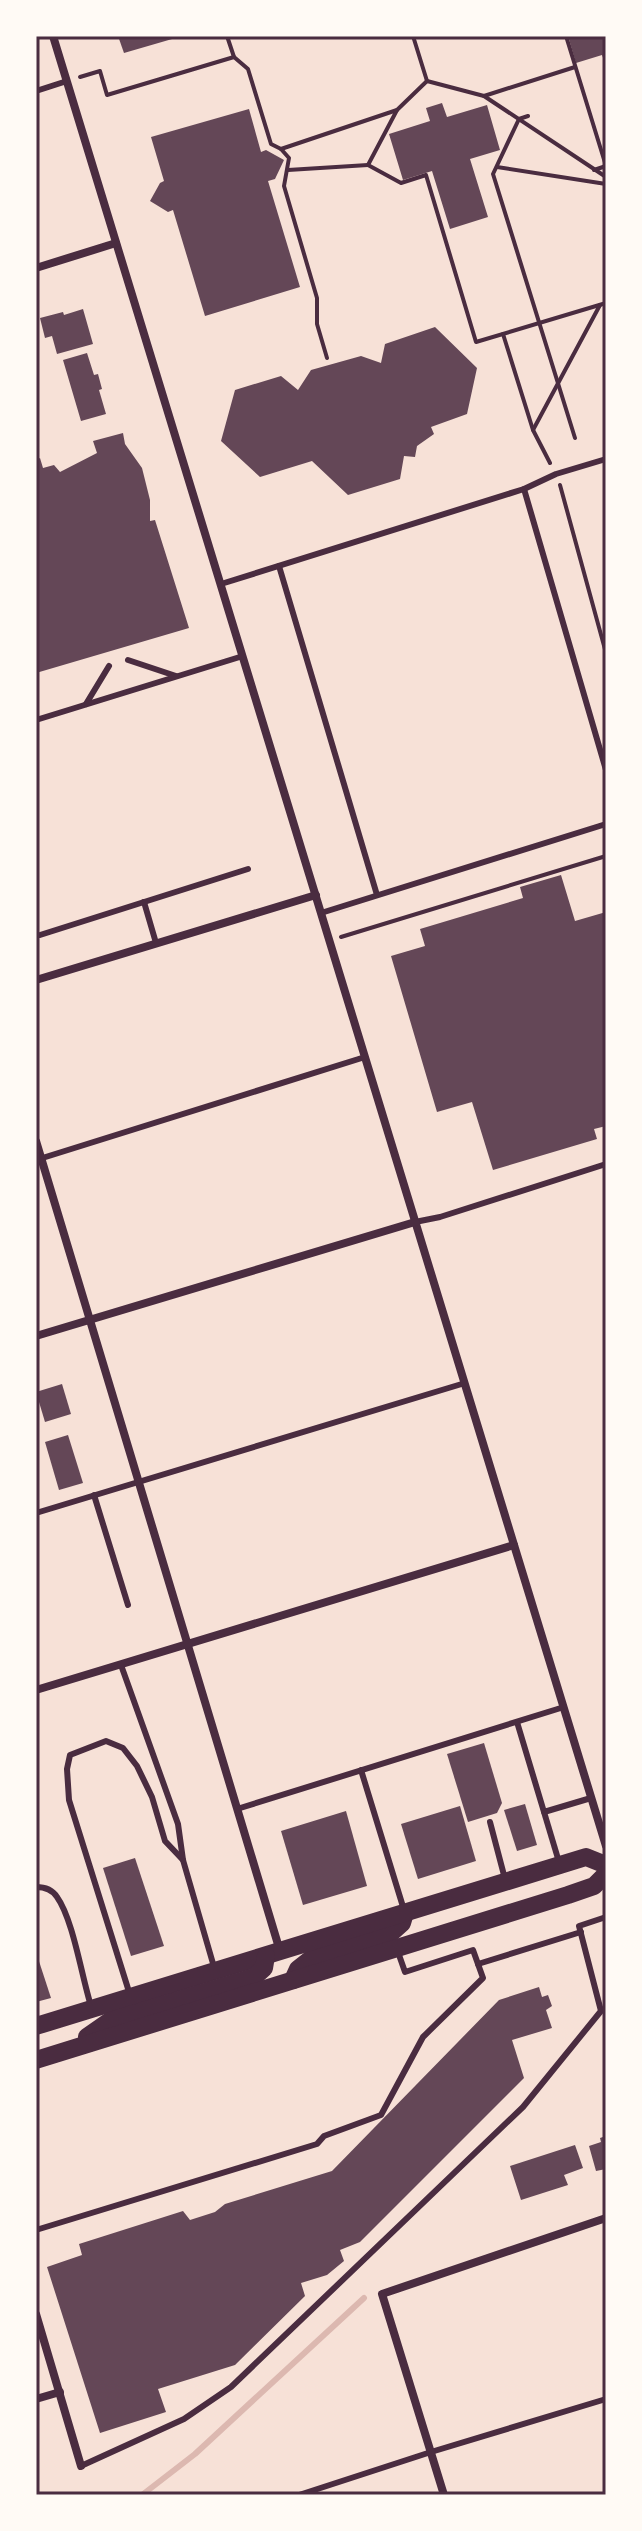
<svg xmlns="http://www.w3.org/2000/svg" width="642" height="2531" font-family="'DejaVu Sans',sans-serif">
	<rect width="100%" height="100%" fill="#f7e1d7"/>
	<g fill="none" stroke-linecap="round" stroke-linejoin="round">
		<path stroke="#dcb8b0" stroke-width="6" d="M142,2495L195,2454L364,2298"/>
	</g>
	<g fill="#644757">
		<path d="M118,36H179V37L124,53Z"/>
		<path d="M568,36H606V66L602,55L576,63Z"/>
		<path d="M442,103L447,117L487,105L500,150L470,159L488,217L450,229L432,171L403,180L389,134L430,121L426,108Z"/>
		<path d="M249,109L261,152L266,150L284,160L275,179L268,181L300,287L205,316L173,210L168,212L150,201L160,183L164,181L151,137Z"/>
		<path d="M83,309L93,344L57,354L52,336L45,338L40,318L63,312L64,315Z"/>
		<path d="M435,327L477,368L467,414L431,427L434,434L417,446L415,457L404,456L400,479L348,495L312,461L260,477L221,441L235,390L281,376L298,390L311,370L361,356L381,363L385,344Z"/>
		<path d="M87,353L94,375L98,374L102,389L99,390L106,414L81,421L63,360Z"/>
		<path d="M123,433L125,444L142,468L150,500V521L155,520L189,628L36,673V460L40,458L43,468L54,465L60,472L97,453L93,441Z"/>
		<path d="M561,875L575,921L606,912V1126L594,1129L597,1139L493,1170L472,1102L437,1112L391,956L425,946L420,929L523,898L520,887Z"/>
		<path d="M62,1384L71,1414L45,1422L36,1392Z"/>
		<path d="M68,1435L83,1483L59,1490L45,1442Z"/>
		<path d="M484,1743L502,1803L497,1813L468,1822L447,1754Z"/>
		<path d="M525,1804L537,1845L517,1851L504,1810Z"/>
		<path d="M460,1806L476,1861L418,1879L401,1824Z"/>
		<path d="M346,1811L367,1886L303,1905L281,1831Z"/>
		<path d="M135,1858L164,1946L131,1956L103,1868Z"/>
		<path d="M36,1952L51,1998L36,2002Z"/>
		<path d="M539,1987L542,1997L548,1995L552,2006L546,2010L552,2028L512,2040L524,2078L360,2242L340,2250L344,2261L327,2275L301,2283L305,2296L235,2365L158,2389L166,2412L100,2433L47,2267L82,2255L79,2244L183,2211L190,2220L215,2212L225,2204L332,2171L499,2000Z"/>
		<path d="M606,2136V2169L596,2171L589,2146L601,2142L600,2138Z"/>
		<path d="M575,2145L583,2168L564,2175L568,2185L521,2200L510,2166Z"/>
	</g>
	<g fill="none" stroke-linecap="round" stroke-linejoin="round">
		<g stroke="#4a2c40" stroke-width="4">
			<path d="M227,36L234,57L248,69L271,144L281,149L289,158L284,186L317,298V324L327,358"/>
			<path d="M413,36L427,81"/>
			<path d="M566,36L606,166L594,170"/>
			<path d="M80,77L100,71L107,95L234,57"/>
			<path d="M484,96L606,177"/>
			<path d="M397,110L368,165L401,183L426,175L476,342L606,303"/>
			<path d="M528,116L519,119L493,174L575,438"/>
			<path d="M281,149L397,110L427,81L484,96L575,67"/>
			<path d="M497,167L606,184"/>
			<path d="M288,170L368,165"/>
			<path d="M503,334L533,430L550,463"/>
			<path d="M533,430L600,305"/>
			<path d="M560,485L606,653"/>
			<path d="M341,937L606,856"/>
		</g>
		<g stroke="#4a2c40" stroke-width="6">
			<path d="M36,91L67,81"/>
			<path d="M524,489L606,770"/>
			<path d="M279,566L377,895"/>
			<path d="M221,584L524,489L556,474L606,459"/>
			<path d="M128,660L176,676"/>
			<path d="M86,704L109,666"/>
			<path d="M36,720L243,656"/>
			<path d="M144,902L156,943"/>
			<path d="M321,913L606,824"/>
			<path d="M40,935L248,869"/>
			<path d="M36,1160L365,1057"/>
			<path d="M415,1222L440,1217L606,1164"/>
			<path d="M94,1495L128,1605"/>
			<path d="M36,1513L465,1383"/>
			<path d="M121,1665L178,1824L183,1860L214,1967"/>
			<path d="M517,1722L544,1812L591,1798"/>
			<path d="M361,1770L404,1910"/>
			<path d="M237,1809L564,1707"/>
			<path d="M544,1812L559,1862"/>
			<path d="M490,1822L505,1879"/>
			<path d="M36,1887C45,1887 52,1889 57,1897C73,1919 82,1978 91,2006"/>
			<path d="M478,1964L581,1932"/>
			<path d="M130,1995L69,1800L67,1769L70,1755L106,1741L123,1748L137,1766L152,1797L165,1841L183,1860"/>
			<path d="M36,2230L317,2144L324,2136L381,2115L423,2037L483,1978L473,1950L405,1972L398,1952"/>
			<path d="M81,2466L184,2419L231,2387L523,2107L601,2011L579,1926L606,1917"/>
			<path d="M299,2495L431,2452L606,2399"/>
		</g>
		<g stroke="#4a2c40" stroke-width="8">
			<path d="M53,36L606,1846"/>
			<path d="M36,268L116,243"/>
			<path d="M36,980L316,895"/>
			<path d="M36,1141L280,1951"/>
			<path d="M36,1336L415,1222"/>
			<path d="M36,1690L514,1545"/>
			<path d="M36,2314L81,2466"/>
			<path d="M36,2399L60,2392"/>
			<path d="M444,2495L382,2294L606,2218"/>
		</g>
		<g stroke="#4a2c40" stroke-width="18">
			<path d="M293,1980L298,1969L312,1958L392,1932L402,1923L405,1913"/>
			<path d="M36,2026L586,1857L606,1865"/>
			<path d="M87,2037L110,2021L254,1977L264,1968L266,1956"/>
			<path d="M36,2060L568,1895L594,1886L606,1874"/>
		</g>
	</g>
	<rect width="642" height="2531" fill="none" stroke="#fffaf5" stroke-width="76"/>
	<rect x="38" y="38" width="566" height="2455" fill="none" stroke="#4a2c40" stroke-width="3"/>
</svg>
